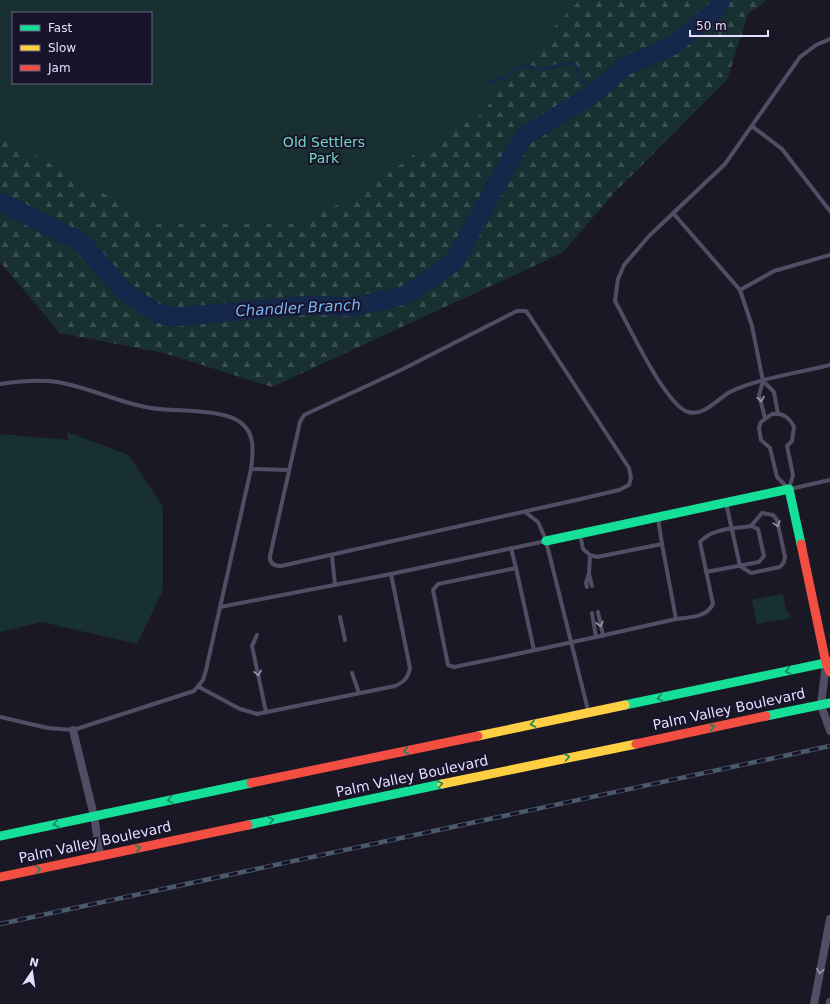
<svg xmlns="http://www.w3.org/2000/svg" width="830" height="1004" font-family="'DejaVu Sans',sans-serif">
	<defs>
		<pattern id="forest-firs" width="22" height="20" patternUnits="userSpaceOnUse"><rect width="22" height="20" fill="#183031"/><path d="M5 1l3.5 6h-7zM16 11l3.5 6h-7z" fill="#394e50"/></pattern>
	</defs>
	<rect width="100%" height="100%" fill="#1b1825"/>
	<g fill="#183031" fill-rule="evenodd">
		<path d="M0,0H712L352,303L0,197ZM13,13H151V83H13Z"/>
		<path d="M67,432L129,455L163,506V590L137,644L42,622L0,632V434L68,440Z"/>
		<path d="M783,594L786,612H789L790,618L757,624L752,600Z"/>
	</g>
	<path fill="url(#forest-firs)" d="M580,0H767L748,14L727,80L615,192L562,253L272,387L164,353L60,333L0,262V136L159,224H299L361,193L444,133L479,116L555,26Z"/>
	<g fill="none" stroke-linecap="round" stroke-linejoin="round">
		<path stroke="#15274a" stroke-width="3" d="M487,84L505,77L518,67L529,66L539,70L568,63L575,65L579,72L578,77L584,83L604,84"/>
		<path stroke="#15274a" stroke-width="19" d="M0,202L81,242L123,290L156,313L175,317L311,305L353,307L406,295L454,262L523,137L593,94L625,66L672,46L716,10L721,0"/>
		<g stroke="#504e64" stroke-width="4">
			<path d="M830,39L816,45L800,57L725,164L649,236L624,265L618,279L615,301C628,324 665,405 688,412C704,417 717,399 730,392C755,379 802,372 830,365"/>
			<path d="M753,127L782,149L830,211"/>
			<path d="M673,213L740,290L752,326L763,381L759,395L765,418"/>
			<path d="M740,290L774,271L830,255"/>
			<path d="M517,311H526L529,315L629,468L631,478L629,485L619,490L585,498L281,566C274,566 269,563 270,556L300,422L304,415L401,370Z"/>
			<path d="M763,381L774,392L778,414"/>
			<path d="M0,384C20,381 38,379 57,382C89,387 119,403 151,408C175,412 221,408 240,422C256,433 253,453 251,469L206,670L203,680L194,691L73,730L48,728L0,717"/>
			<path d="M772,414C783,413 789,417 794,427L792,441L787,446L793,475L789,489L777,477L770,448L761,440L759,428L761,422Z"/>
			<path d="M251,469L289,470"/>
			<path d="M790,489L830,480"/>
			<path d="M726,503L740,566L751,573L780,567L784,562L785,557L777,520L773,515L762,513L751,526"/>
			<path d="M525,512L538,522L546,540"/>
			<path d="M580,534L583,549L590,555L597,557L662,544L658,518"/>
			<path d="M511,548L516,568"/>
			<path d="M590,555L589,574L592,586"/>
			<path d="M332,556L335,585"/>
			<path d="M587,587L586,583L589,574"/>
			<path d="M220,607L391,574L546,541L588,710"/>
			<path d="M598,612L603,636"/>
			<path d="M592,613L596,637"/>
			<path d="M340,617L345,640"/>
			<path d="M676,619C690,617 706,618 713,604L700,542C712,528 734,529 751,526L758,529L764,556L759,562L706,572"/>
			<path d="M257,635L252,646L266,712"/>
			<path d="M534,650L516,568L438,584L433,590L448,665L454,667C528,652 602,636 676,619L662,544"/>
			<path d="M352,673L359,693"/>
			<path d="M199,687L240,709L257,714L395,686C404,682 408,678 410,668L391,574"/>
		</g>
		<g stroke="#504e64" stroke-width="8">
			<path d="M826,664L821,705L830,731"/>
			<path d="M73,730L94,816L100,855"/>
			<path d="M814,1004L830,919"/>
			<path d="M830,1004V1002"/>
		</g>
		<g stroke="#16e098" stroke-width="9">
			<path d="M546,541L789,489L801,544"/>
			<path d="M625,705L830,662"/>
			<path d="M766,716L830,703"/>
			<path d="M248,825L442,784"/>
			<path d="M0,836L251,783"/>
		</g>
		<g stroke="#ffcf43" stroke-width="9">
			<path d="M478,736L625,705"/>
			<path d="M442,784L636,744"/>
		</g>
		<g stroke="#f24e42" stroke-width="9">
			<path d="M801,544L826,663L830,672"/>
			<path d="M636,744L766,716"/>
			<path d="M251,783L478,736"/>
			<path d="M0,877L248,825"/>
		</g>
		<g stroke="#4a5b6c" stroke-width="4.5">
			<path id="rail" d="M0,924L830,746"/>
		</g>
		<use href="#rail" stroke="#18132a" stroke-width="3" stroke-dasharray="9" stroke-linecap="butt"/>
	</g>
	<defs><path id="oneway-chevron" d="M-2-3.5L2.5 0L-2 3.5" fill="none" stroke-width="1.6" stroke-linecap="round" stroke-linejoin="round"/></defs>
	<g stroke="#9a96b0">
		<use href="#oneway-chevron" transform="translate(761 399) rotate(80)"/>
		<use href="#oneway-chevron" transform="translate(777 524) rotate(73)"/>
		<use href="#oneway-chevron" transform="translate(600 624) rotate(77)"/>
		<use href="#oneway-chevron" transform="translate(258 673) rotate(78)"/>
		<use href="#oneway-chevron" transform="translate(820 971) rotate(100)"/>
	</g>
	<g stroke="#178466">
		<use href="#oneway-chevron" transform="translate(788 671) rotate(168)"/>
		<use href="#oneway-chevron" transform="translate(660 698) rotate(168)"/>
		<use href="#oneway-chevron" transform="translate(533 724) rotate(168)"/>
		<use href="#oneway-chevron" transform="translate(712 727) rotate(-11)"/>
		<use href="#oneway-chevron" transform="translate(406 751) rotate(168)"/>
		<use href="#oneway-chevron" transform="translate(567 757) rotate(-12)"/>
		<use href="#oneway-chevron" transform="translate(440 784) rotate(-12)"/>
		<use href="#oneway-chevron" transform="translate(170 800) rotate(168)"/>
		<use href="#oneway-chevron" transform="translate(271 820) rotate(-12)"/>
		<use href="#oneway-chevron" transform="translate(56 824) rotate(168)"/>
		<use href="#oneway-chevron" transform="translate(138 848) rotate(-12)"/>
		<use href="#oneway-chevron" transform="translate(38 869) rotate(-12)"/>
	</g>
	<g text-anchor="middle" dominant-baseline="central" stroke-width="4" stroke-linejoin="round" paint-order="stroke">
		<g font-size="14" fill="#6fd8c0" stroke="#18132a">
			<text x="324" y="142">Old Settlers<tspan x="324" dy="16">Park</tspan></text>
		</g>
		<g font-size="14" fill="#e3dffc" stroke="#18132a">
			<text transform="translate(729 709) rotate(-12)">Palm Valley Boulevard</text>
			<text transform="translate(412 776) rotate(-12)">Palm Valley Boulevard</text>
			<text transform="translate(95 842) rotate(-12)">Palm Valley Boulevard</text>
		</g>
		<g font-size="15" font-style="italic" fill="#75b7f4" stroke="#18132a">
			<text transform="translate(298 308) rotate(-3)">Chandler Branch</text>
		</g>
	</g>
	<rect x="12" y="12" width="140" height="72" fill="#18132a" stroke="#69657e"/>
	<rect x="20" y="25" width="20" height="6" fill="#16e098" stroke="#69657e"/>
	<text x="48" y="32" font-size="12" fill="#e3dffc">Fast</text>
	<rect x="20" y="45" width="20" height="6" fill="#ffcf43" stroke="#69657e"/>
	<text x="48" y="52" font-size="12" fill="#e3dffc">Slow</text>
	<rect x="20" y="65" width="20" height="6" fill="#f24e42" stroke="#69657e"/>
	<text x="48" y="72" font-size="12" fill="#e3dffc">Jam</text>
	<g transform="translate(32 972) rotate(13)" stroke="#18132a" stroke-width="3" paint-order="stroke">
	<path d="M0-3L7 15L0 10L-7 15Z" fill="#e3dffc"/>
	<text y="-6" font-size="11" font-weight="bold" text-anchor="middle" fill="#e3dffc">N</text>
	</g>
	<path d="M690 30v6h78v-6" fill="none" stroke="#e3dffc" stroke-width="2"/>
	<text x="696" y="30" font-size="12" fill="#e3dffc" stroke="#18132a" stroke-width="3" paint-order="stroke">50 m</text>
</svg>
